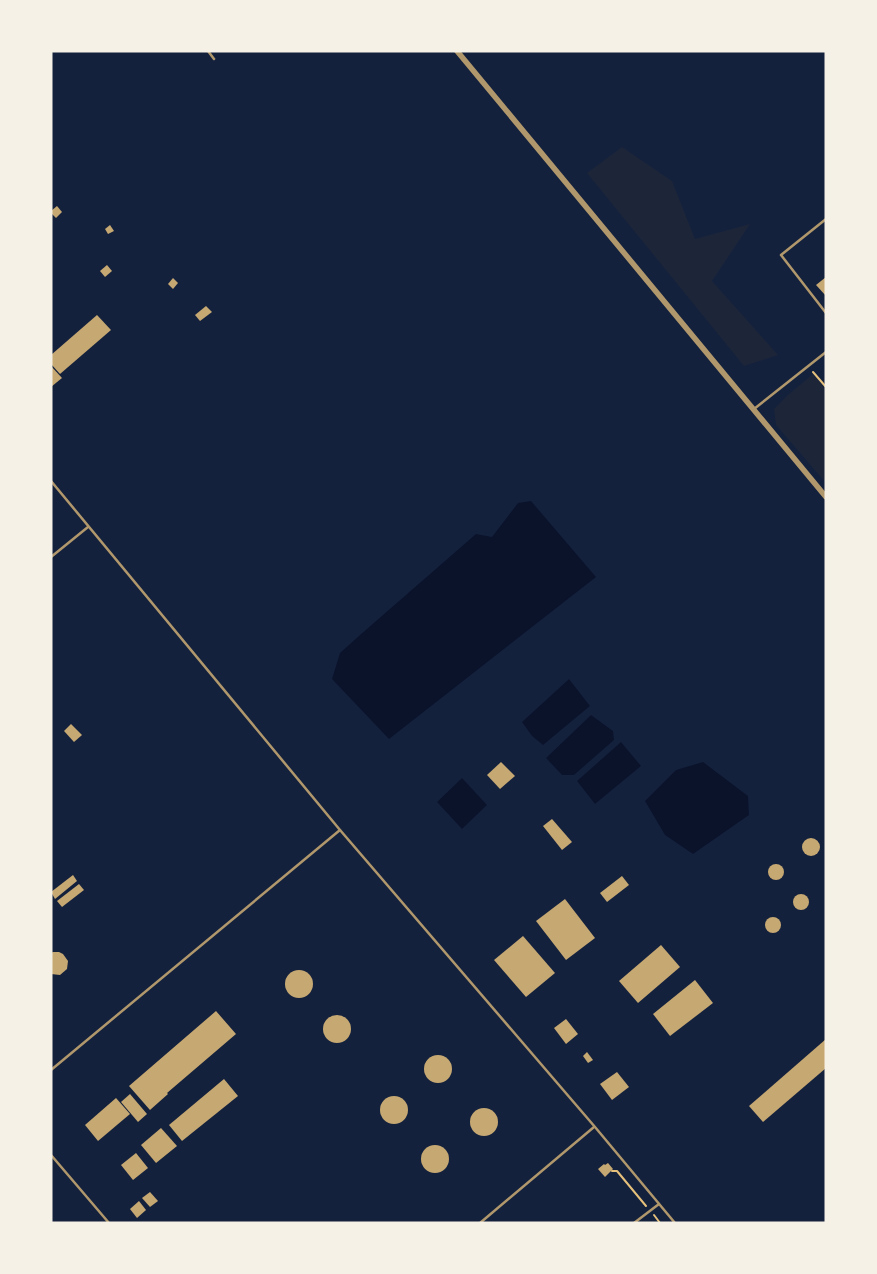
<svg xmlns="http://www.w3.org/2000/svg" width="877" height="1274" font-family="'Fira Sans',sans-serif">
	<rect width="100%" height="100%" fill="#14213d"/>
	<g fill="#1d2539">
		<path d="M622,147L672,181L695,239L750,224L712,281L778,355L744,366L587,173Z"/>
		<path d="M813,374L826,390V483L776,425L774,409L788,395Z"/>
	</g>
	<g fill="#0b132b">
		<path d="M531,501L596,577L389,739L332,679L340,653L360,635L476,534L492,537L518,503Z"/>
		<path d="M569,679L590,706L543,745L532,736L522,722Z"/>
		<path d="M591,715L613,731L614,740L574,775H562L546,758Z"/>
		<path d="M621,742L641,766L595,804L577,781Z"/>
		<path d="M703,762L748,796L749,815L693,854L665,835L645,801L676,770Z"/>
		<path d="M462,778L487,805L462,829L437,802Z"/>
	</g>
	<g fill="#c6a872">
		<path d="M57,206L62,212L56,218L51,213V211Z"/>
		<path d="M110,225L114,231L108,234L105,229Z"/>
		<path d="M107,265L112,271L105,277L100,271Z"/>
		<path d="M826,277V296L816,285Z"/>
		<path d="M173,278L178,283L173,289L168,284Z"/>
		<path d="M206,306L212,312L200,321L195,315Z"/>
		<path d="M97,315L111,330L60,374L51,364V355Z"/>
		<path d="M51,366L62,378L51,387Z"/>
		<path d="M71,724L82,735L74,742L64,731Z"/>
		<path d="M501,762L515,776L500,789L487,775Z"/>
		<path d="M552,819L572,842L562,850L543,826Z"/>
		<circle cx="811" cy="847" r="9"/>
		<circle cx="776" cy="872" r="8"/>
		<path d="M73,875L77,881L55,899L51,892Z"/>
		<path d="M622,876L629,885L607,902L600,893Z"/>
		<path d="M79,884L84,890L62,907L57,901Z"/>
		<circle cx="801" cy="902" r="8"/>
		<path d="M565,899L595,938L566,960L536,921Z"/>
		<circle cx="773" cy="925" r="8"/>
		<path d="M523,936L555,973L526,997L494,960Z"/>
		<path d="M661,945L680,967L638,1003L619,981Z"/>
		<path d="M53,952H59L63,954L68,961L67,969L60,975L51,974V953Z"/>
		<circle cx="299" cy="984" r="14"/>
		<path d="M695,980L713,1003L670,1036L653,1014Z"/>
		<path d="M216,1011L236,1034L167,1093L168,1094L150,1110L129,1086Z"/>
		<circle cx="337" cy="1029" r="14"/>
		<path d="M566,1019L578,1034L566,1044L554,1028Z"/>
		<path d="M826,1039V1068L763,1122L749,1106Z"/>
		<path d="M587,1052L593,1060L588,1063L583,1056Z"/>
		<circle cx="438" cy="1069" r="14"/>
		<path d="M617,1072L629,1087L612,1100L600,1084Z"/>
		<path d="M224,1079L238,1096L182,1141L169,1125Z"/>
		<path d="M130,1094L147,1114L138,1122L121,1102Z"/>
		<circle cx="394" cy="1110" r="14"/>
		<path d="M116,1098L130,1114L98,1141L85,1125Z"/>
		<circle cx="484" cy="1122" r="14"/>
		<path d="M161,1128L177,1146L156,1163L141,1145Z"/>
		<circle cx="435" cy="1159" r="14"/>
		<path d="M136,1153L148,1168L133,1180L121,1165Z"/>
		<path d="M608,1163L613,1169L605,1177L598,1169L604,1164L605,1165Z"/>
		<path d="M150,1192L158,1201L150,1207L142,1198Z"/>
		<path d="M139,1201L146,1210L137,1218L130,1209Z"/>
	</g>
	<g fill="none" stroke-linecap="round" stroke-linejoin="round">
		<g stroke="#e5c07b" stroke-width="2">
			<path d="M813,372L826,387"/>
			<path d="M612,1171H617L646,1206"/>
			<path d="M654,1215L660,1223"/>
		</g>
		<g stroke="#b1986c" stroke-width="2.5">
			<path d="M208,51L214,59"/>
			<path d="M826,219L781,255L826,313"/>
			<path d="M754,409L826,352"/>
			<path d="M51,481L340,830L595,1127L675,1223"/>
			<path d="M51,557L88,527"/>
			<path d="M51,1070L340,830"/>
			<path d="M51,1155L109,1223"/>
			<path d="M480,1223L594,1127"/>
			<path d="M634,1223L659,1204"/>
		</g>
		<path stroke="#b1986c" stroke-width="5.5" d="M457,51L826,497"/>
	</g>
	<rect width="877" height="1274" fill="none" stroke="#f6f1e7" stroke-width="105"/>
</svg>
